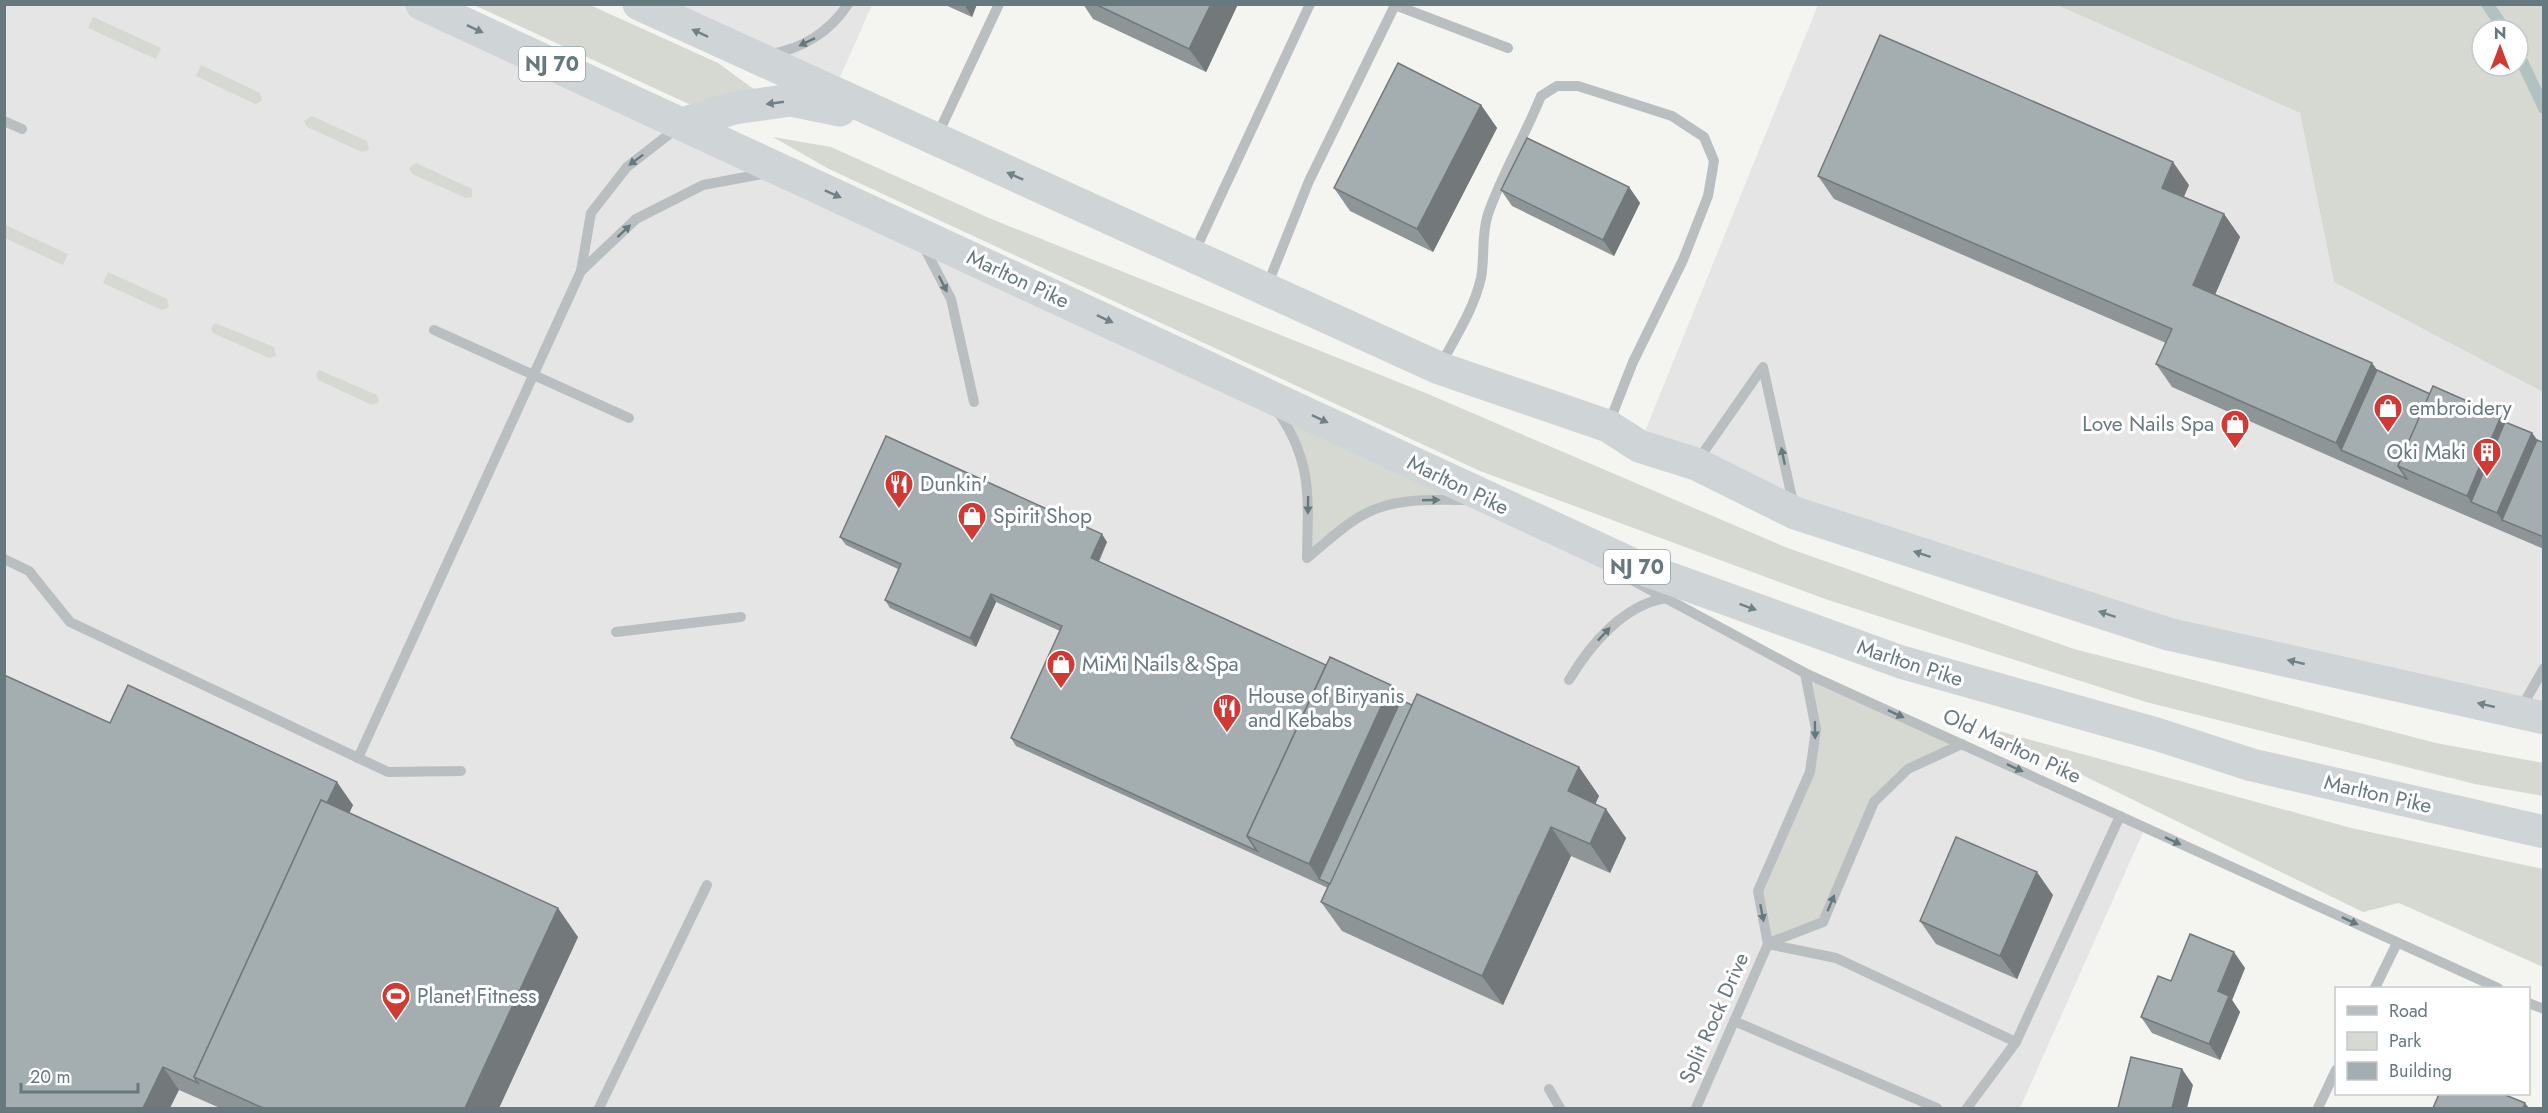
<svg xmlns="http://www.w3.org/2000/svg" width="2548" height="1113" font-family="Jost,sans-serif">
	<rect width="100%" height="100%" fill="#f4f4f1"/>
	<g fill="#e5e5e5">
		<path d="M5,5H422L1490,501L1805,673L1874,802L1908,769L1962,744L2145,828L2020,1108H5Z"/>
		<path d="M640,5H872L833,93Z"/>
		<path d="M1818,5H2057L2300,113L2334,282L2543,392V718L2168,634L1639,446Z"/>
	</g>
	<g fill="#d5d9d1" fill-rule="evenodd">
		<path d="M474,5H590L718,63L762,95L691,105Z"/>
		<path d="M2057,5H2543V392L2334,282L2300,113ZM2482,30H2518V66H2482Z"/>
		<path d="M93,17L161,48L156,59L88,28Z"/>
		<path d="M201,65L260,93L262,101L255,104L196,76Z"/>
		<path d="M312,116L367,141L369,150L362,152L307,127L304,121Z"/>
		<path d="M773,137L831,147L989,218L1428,394L1785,547L2074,649L2436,743L2543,763V796L2475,784L2146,702L1825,599L1480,471L829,169Z"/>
		<path d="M416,163L472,189V197L466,198L412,174L409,168Z"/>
		<path d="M5,225L68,254L63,265L5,238Z"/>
		<path d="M108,272L167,299L169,307L162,310L103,283Z"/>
		<path d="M215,323L274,347L276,356L269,358L213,333L211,328Z"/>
		<path d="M319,370L377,395L379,402L372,405L318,380L316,374Z"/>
		<path d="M1266,394L1490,501L1428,500L1362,515L1307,558L1304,465Z"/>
		<path d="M1805,673L1962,744L1908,769L1875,802L1823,922L1768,944L1758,891L1810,772L1816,729Z"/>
		<path d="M1984,727L2351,828L2543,869V967L2399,903L2363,912Z"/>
	</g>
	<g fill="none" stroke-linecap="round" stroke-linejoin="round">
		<g stroke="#b2c1c2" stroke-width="12">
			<path d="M2487,4L2505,30"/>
			<path d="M2518,53L2544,108"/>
		</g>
		<g stroke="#b9bfc1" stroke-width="10">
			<path d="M770,54C802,49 830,32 848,4"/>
			<path d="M4,121L22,129"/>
			<path d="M937,136L999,4"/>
			<path d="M923,245L951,299L974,402"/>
			<path d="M1194,253L1310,4"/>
			<path d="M581,271L636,219L703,185L767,173"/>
			<path d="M1267,286L1309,181L1395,5L1508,48"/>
			<path d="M434,330L629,418"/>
			<path d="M1440,366C1455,338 1474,309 1481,278C1485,257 1481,235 1488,214C1502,174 1525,136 1541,96L1557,86H1578L1672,116L1704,137L1714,161L1708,196L1683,260L1633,362L1609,423"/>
			<path d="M1278,412C1313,462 1308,500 1307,558C1325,544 1343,525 1363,515C1394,497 1434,500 1469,500"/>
			<path d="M1698,460L1763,367L1794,507"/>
			<path d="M4,559L29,571L70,622L388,772L461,771"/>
			<path d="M1632,580L1805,673L2498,988"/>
			<path d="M616,632L741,617"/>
			<path d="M1569,680C1590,645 1623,605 1666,598"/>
			<path d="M2520,710L2544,668"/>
			<path d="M358,758L581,271L591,213L627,167L677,128"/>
			<path d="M1769,943L1823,922L1874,802L1908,769L1962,744"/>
			<path d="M1768,944L1836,958L2016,1042L2120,816"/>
			<path d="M2375,988L2397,943"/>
			<path d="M2528,1003L2544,1009"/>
			<path d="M1734,1021L1937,1108"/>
			<path d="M1549,1089L1560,1108"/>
			<path d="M599,1108L707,885"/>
			<path d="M1696,1108L1768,944L1758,891L1810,772L1816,729L1805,673"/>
			<path d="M1967,1108L2016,1042"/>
			<path d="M2318,1108L2336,1070"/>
		</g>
		<g stroke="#cfd5d7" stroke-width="33">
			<path d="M422,4L1638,567L1901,662L2156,734L2252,765L2544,832"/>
			<path d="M639,4L1439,368L1608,426L1639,446L1696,464L1795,513L2168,634L2544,718"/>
			<path d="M682,124L734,108L791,100L840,110"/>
		</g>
	</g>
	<g fill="#8d9597">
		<path d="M943,4H977L972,17Z"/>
		<path d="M1083,4H1238L1206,72L1093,19Z"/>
		<path d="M1481,105L1497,128L1433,252L1350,211L1334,188Z"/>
		<path d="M1818,176L2189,185L2183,197L2224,214L2240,237L2215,295L2372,363L2377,370L2430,394L2501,416L2505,422L2532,433L2537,440L2544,443V549L2418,495L2172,387L2156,364L2166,343L1834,199Z"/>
		<path d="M1629,187L1640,203L1614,256L1512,206L1501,190Z"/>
		<path d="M840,537L1107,542L1099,562L1326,665L1391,685L1401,700L1412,705L1579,767L1599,796L1595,804L1626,838L1610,873L1571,856L1503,1005L1342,931L1321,902L1328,888L1016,746L1011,738L1060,631L996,602L976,647L890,608L885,600L898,569L846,545Z"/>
		<path d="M110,723L353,805L349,813L578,937L499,1108H220L179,1090L4,1108Z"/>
		<path d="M2053,895L2017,979L1936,944L1920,921Z"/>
		<path d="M2245,968L2232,1000L2240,1012L2220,1060L2152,1033L2141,1017L2171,981Z"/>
	</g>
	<g fill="#73797b">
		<path d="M964,4H977L972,17Z"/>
		<path d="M1211,4H1238L1206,72L1189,49Z"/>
		<path d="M1481,105L1497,128L1433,252L1417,229Z"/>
		<path d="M2173,162L2189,185L2178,211L2162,188Z"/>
		<path d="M1629,187L1640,203L1614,256L1603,240Z"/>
		<path d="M2224,214L2240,237L2209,308L2193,285Z"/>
		<path d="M2372,363L2388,386L2341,450L2336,443Z"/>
		<path d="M2501,416L2521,445L2471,502L2467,496Z"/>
		<path d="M2532,433L2544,449L2502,520L2497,513Z"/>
		<path d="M1102,534L1107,542L1096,566L1091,558Z"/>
		<path d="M991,594L996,602L976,647L970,638Z"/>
		<path d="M1391,685L1407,708L1319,879L1309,864Z"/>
		<path d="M1579,767L1599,796L1588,820L1568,791Z"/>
		<path d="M337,782L353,805L221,1090L199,1080Z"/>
		<path d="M1606,809L1626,838L1610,873L1590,844Z"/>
		<path d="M1551,827L1571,856L1503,1005L1482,976Z"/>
		<path d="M2037,872L2053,895L2017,979L2000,956Z"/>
		<path d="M558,908L578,937L499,1108H465Z"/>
		<path d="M2234,952L2245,968L2232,1000L2240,1012L2220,1060L2209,1044L2218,991Z"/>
		<path d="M163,1067L179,1090L170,1108H143Z"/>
		<path d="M2182,1069L2193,1085L2187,1108H2172Z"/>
		<path d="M2525,1103L2529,1108H2523Z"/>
	</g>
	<g fill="#a4adb0" stroke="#73797b" stroke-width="1.5">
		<path d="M1095,4H1211L1189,49Z"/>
		<path d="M1880,35L2173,162L2162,188L2224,214L2193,285L2372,363L2336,443L2156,364L2172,329L1818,176Z"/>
		<path d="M1398,63L1481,105L1417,229L1334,188Z"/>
		<path d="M1527,138L1629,187L1603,240L1501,190Z"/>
		<path d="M2377,370L2430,394L2398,466L2407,479L2341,450Z"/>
		<path d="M2433,386L2501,416L2467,496L2398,466Z"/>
		<path d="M2505,422L2532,433L2497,513L2471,502Z"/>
		<path d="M886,436L1102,534L1091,558L1326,665L1247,836L1257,851L1011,738L1062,626L991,594L970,638L885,600L901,564L840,537Z"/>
		<path d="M2537,440L2544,443V537L2502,520Z"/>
		<path d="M1330,657L1391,685L1309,864L1247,836Z"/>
		<path d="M4,675L110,723L128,685L337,782L327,803L321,800L194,1077L198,1083L163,1067L143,1108H4Z"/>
		<path d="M1417,694L1579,767L1568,791L1606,809L1590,844L1551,827L1482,976L1321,902Z"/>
		<path d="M1401,700L1412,705L1330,884L1319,879Z"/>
		<path d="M321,800L558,908L465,1108H263L194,1077Z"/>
		<path d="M1956,837L2037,872L2000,956L1920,921Z"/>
		<path d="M2190,934L2234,952L2218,991L2229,996L2209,1044L2141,1017L2158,976L2171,981Z"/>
		<path d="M2131,1057L2182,1069L2172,1108H2118Z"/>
		<path d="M2439,1094H2503L2525,1103L2523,1108H2433Z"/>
	</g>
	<defs><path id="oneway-solid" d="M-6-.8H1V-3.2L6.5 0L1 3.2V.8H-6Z" transform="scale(1.5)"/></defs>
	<g fill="#708288">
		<use href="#oneway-solid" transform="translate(475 29) rotate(25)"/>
		<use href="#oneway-solid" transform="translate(700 33) rotate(-155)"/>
		<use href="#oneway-solid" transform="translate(775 103) rotate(172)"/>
		<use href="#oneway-solid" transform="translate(1015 176) rotate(-156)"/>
		<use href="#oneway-solid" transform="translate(833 194) rotate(24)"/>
		<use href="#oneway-solid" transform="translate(1105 319) rotate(25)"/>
		<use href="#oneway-solid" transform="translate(1320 419) rotate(25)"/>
		<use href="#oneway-solid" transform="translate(1922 554) rotate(-162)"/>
		<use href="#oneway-solid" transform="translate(1748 607) rotate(20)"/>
		<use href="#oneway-solid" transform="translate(2107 614) rotate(-162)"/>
		<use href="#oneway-solid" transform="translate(2296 662) rotate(-167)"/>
		<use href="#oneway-solid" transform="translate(2486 705) rotate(-167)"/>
	</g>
	<g fill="#66797f">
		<use href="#oneway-solid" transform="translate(807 42) rotate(154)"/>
		<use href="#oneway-solid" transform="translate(636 160) rotate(143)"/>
		<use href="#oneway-solid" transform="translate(624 231) rotate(-43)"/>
		<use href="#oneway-solid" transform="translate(943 284) rotate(63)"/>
		<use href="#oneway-solid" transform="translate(1783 456) rotate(-102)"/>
		<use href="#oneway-solid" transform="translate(1431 500) rotate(-2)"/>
		<use href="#oneway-solid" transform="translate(1308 505) rotate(91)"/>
		<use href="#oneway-solid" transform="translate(1604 634) rotate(-47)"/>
		<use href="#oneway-solid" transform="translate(1896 714) rotate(25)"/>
		<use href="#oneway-solid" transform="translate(1815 730) rotate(89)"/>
		<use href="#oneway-solid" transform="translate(2015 768) rotate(25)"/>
		<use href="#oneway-solid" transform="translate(2173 841) rotate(25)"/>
		<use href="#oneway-solid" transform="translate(1831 903) rotate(-67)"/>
		<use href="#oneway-solid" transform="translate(1762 913) rotate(79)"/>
		<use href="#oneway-solid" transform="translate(2350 921) rotate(25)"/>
	</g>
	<defs>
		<g id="shop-pin" transform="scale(1.5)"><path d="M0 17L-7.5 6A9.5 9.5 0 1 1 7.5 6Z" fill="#d13934" stroke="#fff"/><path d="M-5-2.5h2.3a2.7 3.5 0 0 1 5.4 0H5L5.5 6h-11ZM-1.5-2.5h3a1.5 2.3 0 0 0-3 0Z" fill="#fff"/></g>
		<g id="building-pin" transform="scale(1.5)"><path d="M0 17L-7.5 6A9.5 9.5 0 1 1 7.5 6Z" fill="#d13934" stroke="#fff"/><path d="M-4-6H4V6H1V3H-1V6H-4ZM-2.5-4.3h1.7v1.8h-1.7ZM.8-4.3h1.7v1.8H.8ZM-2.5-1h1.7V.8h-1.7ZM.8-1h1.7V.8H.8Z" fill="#fff"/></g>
		<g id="restaurant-pin" transform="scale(1.5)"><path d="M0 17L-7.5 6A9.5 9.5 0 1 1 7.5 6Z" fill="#d13934" stroke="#fff"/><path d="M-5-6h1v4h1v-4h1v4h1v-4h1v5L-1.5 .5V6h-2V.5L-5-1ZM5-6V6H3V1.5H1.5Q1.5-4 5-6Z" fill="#fff"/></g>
		<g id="stadium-pin" transform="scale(1.5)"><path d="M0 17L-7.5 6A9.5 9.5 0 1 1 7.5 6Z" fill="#d13934" stroke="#fff"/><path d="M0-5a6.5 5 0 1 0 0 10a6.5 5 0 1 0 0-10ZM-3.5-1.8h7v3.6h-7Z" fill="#fff"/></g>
	</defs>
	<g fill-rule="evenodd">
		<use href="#shop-pin" x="2388" y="408"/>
		<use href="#shop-pin" x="2235" y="424"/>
		<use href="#building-pin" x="2487" y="452"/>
		<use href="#restaurant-pin" x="899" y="484"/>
		<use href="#shop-pin" x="972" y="516"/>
		<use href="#shop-pin" x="1061" y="664"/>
		<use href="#restaurant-pin" x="1227" y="708"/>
		<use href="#stadium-pin" x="396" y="996"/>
	</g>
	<g text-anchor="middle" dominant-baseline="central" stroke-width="6" stroke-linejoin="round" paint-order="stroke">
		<g fill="#fff" stroke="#94a1a5" stroke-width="1.5">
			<rect x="519" y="47" width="66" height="34" rx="4.5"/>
			<rect x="1604" y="550" width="66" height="34" rx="4.5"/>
		</g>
		<g font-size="20" font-weight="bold" fill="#66797f">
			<text x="552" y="64">NJ 70</text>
			<text x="1637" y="567">NJ 70</text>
		</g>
		<g font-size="21" fill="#66797f" stroke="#fff">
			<text transform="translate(1018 279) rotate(25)">Marlton Pike</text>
			<text transform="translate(1458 485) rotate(26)">Marlton Pike</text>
			<text transform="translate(1910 663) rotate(18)">Marlton Pike</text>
			<text transform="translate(2012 746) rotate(25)">Old Marlton Pike</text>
			<text transform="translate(2378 794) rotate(13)">Marlton Pike</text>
			<text transform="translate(1714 1018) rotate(-66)">Split Rock Drive</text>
		</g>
		<g font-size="21" fill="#66797f" stroke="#fff" text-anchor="start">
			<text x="2409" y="408">embroidery</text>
			<text x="2214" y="424" text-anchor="end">Love Nails Spa</text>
			<text x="2466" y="452" text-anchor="end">Oki Maki</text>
			<text x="920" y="484">Dunkin'</text>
			<text x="993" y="516">Spirit Shop</text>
			<text x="1082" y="664">MiMi Nails &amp; Spa</text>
			<text x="1248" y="696">House of Biryanis<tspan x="1248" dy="24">and Kebabs</tspan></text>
			<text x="417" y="996">Planet Fitness</text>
		</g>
	</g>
	<rect width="2548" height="1113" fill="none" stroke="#66797f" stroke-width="12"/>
	<rect x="2335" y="987" width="195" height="108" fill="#ffffff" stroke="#c2c9cc" stroke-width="1.5"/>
	<rect x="2347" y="1006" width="30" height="9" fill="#b9bfc1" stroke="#c2c9cc" stroke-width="1.5"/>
	<text x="2389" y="1017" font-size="18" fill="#66797f">Road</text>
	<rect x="2347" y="1032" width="30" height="18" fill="#d5d9d1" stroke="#c2c9cc" stroke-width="1.5"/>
	<text x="2389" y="1047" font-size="18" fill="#66797f">Park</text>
	<rect x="2347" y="1062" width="30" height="18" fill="#a4adb0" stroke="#c2c9cc" stroke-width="1.5"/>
	<text x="2389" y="1077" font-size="18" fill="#66797f">Building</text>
	<g transform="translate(2500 48)"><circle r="28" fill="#ffffff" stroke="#c2c9cc" stroke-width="1.5"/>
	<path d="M0-4.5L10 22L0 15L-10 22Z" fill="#d13934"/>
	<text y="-9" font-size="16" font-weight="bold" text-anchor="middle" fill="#66797f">N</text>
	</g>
	<path d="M21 1083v9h117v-9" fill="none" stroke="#66797f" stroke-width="3"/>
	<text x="30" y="1083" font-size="18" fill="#66797f" stroke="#ffffff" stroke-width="4.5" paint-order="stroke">20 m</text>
</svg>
